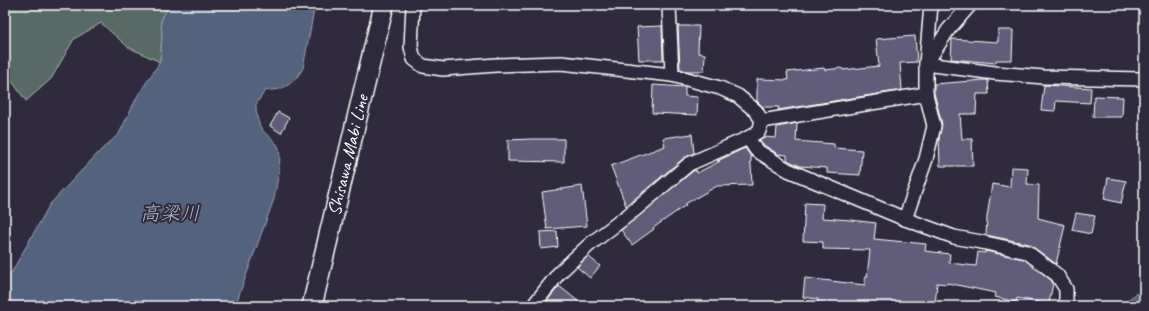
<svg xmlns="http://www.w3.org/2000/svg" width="1149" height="311" font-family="Caveat,'Klee One',sans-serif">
	<rect width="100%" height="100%" fill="#2f2a3d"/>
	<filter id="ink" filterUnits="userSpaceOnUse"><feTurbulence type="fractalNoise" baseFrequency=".025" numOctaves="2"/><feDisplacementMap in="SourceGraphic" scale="8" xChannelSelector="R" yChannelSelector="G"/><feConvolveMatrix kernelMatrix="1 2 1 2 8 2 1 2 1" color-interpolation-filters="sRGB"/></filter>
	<g filter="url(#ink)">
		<path fill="#586b65" stroke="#acb5b2" d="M5,5H168L161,21L162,37L160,62L128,47L101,23L74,39L51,79L26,101L9,77L5,83Z"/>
		<g fill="#53647d" stroke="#98a2b1">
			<path d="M168,5H315L303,68L297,78L288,85L280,89L265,91L256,104C256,111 257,121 261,128C265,135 274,139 278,146C283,155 276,188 274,199L235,306H5V284L50,204L102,149L119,134L138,95L160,62L162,37L161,21Z"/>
			<path d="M1144,288V306H1119Z"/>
		</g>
		<g fill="#615b79" stroke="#fff">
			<path d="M662,26L663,60H639L637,27Z"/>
			<path d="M678,26H699L698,53L705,54L704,71H686L680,69Z"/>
			<path d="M998,30H1013L1012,60H996V63L951,59L952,39L998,42Z"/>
			<path d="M915,36L917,62L900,63L902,90L778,110L779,107H763L757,101V79L788,80L787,72L824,68L825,70L842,68L843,70L879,66L876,39Z"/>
			<path d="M985,80H988L989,94H977L976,114H960L962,139H972L973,166H940L939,138L942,124L934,93V84Z"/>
			<path d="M653,85L685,87V96L698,97L697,115L652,113Z"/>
			<path d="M1044,85L1091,88L1090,103L1056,101L1055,111L1041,110Z"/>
			<path d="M1094,96L1123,97L1122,117H1093Z"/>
			<path d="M278,112L289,118L281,133L270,126Z"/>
			<path d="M797,123L796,141L834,144V148L862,150L860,175L827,173V168L800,166L787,160V155L778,154L762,144L759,140L764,137L776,138L777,127Z"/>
			<path d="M692,134L694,153L684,158L626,206L611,166L665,146L663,138Z"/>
			<path d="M532,139H564V162L508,161V140Z"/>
			<path d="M745,148L751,156V163H750L751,164L752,185L717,186L685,204L686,205L653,228L654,229L632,245L621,230L693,171L696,170L697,173L720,161H717Z"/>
			<path d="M1011,167L1028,168L1027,184L1039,185L1038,218L1065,225L1056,264L1029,244L986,235L987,217L992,184L1010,187Z"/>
			<path d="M1108,178L1126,181L1121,203L1104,199Z"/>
			<path d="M582,186L587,226L547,229L542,192Z"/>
			<path d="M805,203L823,204L822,218L851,220L876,223L874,239L926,244L925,251L950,254L949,263L976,266L978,252L985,253V251L1024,259L1051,280L1053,283L1049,304L1017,298L1016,302L995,297L996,293L947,283V284L937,283L935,306H818V299L803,297L805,278L865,285V277H867L870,250L823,249V242L803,241Z"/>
			<path d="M1076,213L1095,216L1091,234L1072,230Z"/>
			<path d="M557,231L558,247L541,249L540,232Z"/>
			<path d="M588,256L600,266L590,278L577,267Z"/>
			<path d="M559,286L584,306H553L547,301Z"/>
		</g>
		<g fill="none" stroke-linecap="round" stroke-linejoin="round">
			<g stroke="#fff" stroke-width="16">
				<g id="street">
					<path d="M413,5L411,47L414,59L423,66L443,69L496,65L561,63L672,75L720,88L738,96L756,111L762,121L759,131L748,138L689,164L636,209L589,245L559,273L533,306"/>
					<path d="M669,5L672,75"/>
					<path d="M931,5L926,64L995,73L1043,77L1144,79"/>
					<path d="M762,121L926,94V64L948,30L970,5"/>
					<path d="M748,138L756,150L788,170L905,219L954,237L981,242L1027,252L1057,275L1066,289V306"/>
					<path d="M905,219L926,159L934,126L926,94"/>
				</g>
			</g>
			<g stroke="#fff" stroke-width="22">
				<g id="secondary">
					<path id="s1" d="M312,306L384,5"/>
				</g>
			</g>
			<use href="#street" stroke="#2f2a3d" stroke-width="13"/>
			<use href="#secondary" stroke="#2f2a3d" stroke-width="19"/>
		</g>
	</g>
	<g text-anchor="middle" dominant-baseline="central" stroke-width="4" stroke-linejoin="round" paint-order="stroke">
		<g font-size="19" fill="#fff" stroke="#2f2a3d">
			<text stroke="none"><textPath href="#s1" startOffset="155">Shisawa Mabi Line</textPath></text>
		</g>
		<g font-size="20" font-style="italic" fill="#b2b9c4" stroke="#2f2a3d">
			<text x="170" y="213">高梁川</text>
		</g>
	</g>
	<rect width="1149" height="311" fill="none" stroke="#2f2a3d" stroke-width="20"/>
	<rect x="10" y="10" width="1129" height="291" fill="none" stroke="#fff" stroke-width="1.5" filter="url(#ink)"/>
</svg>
